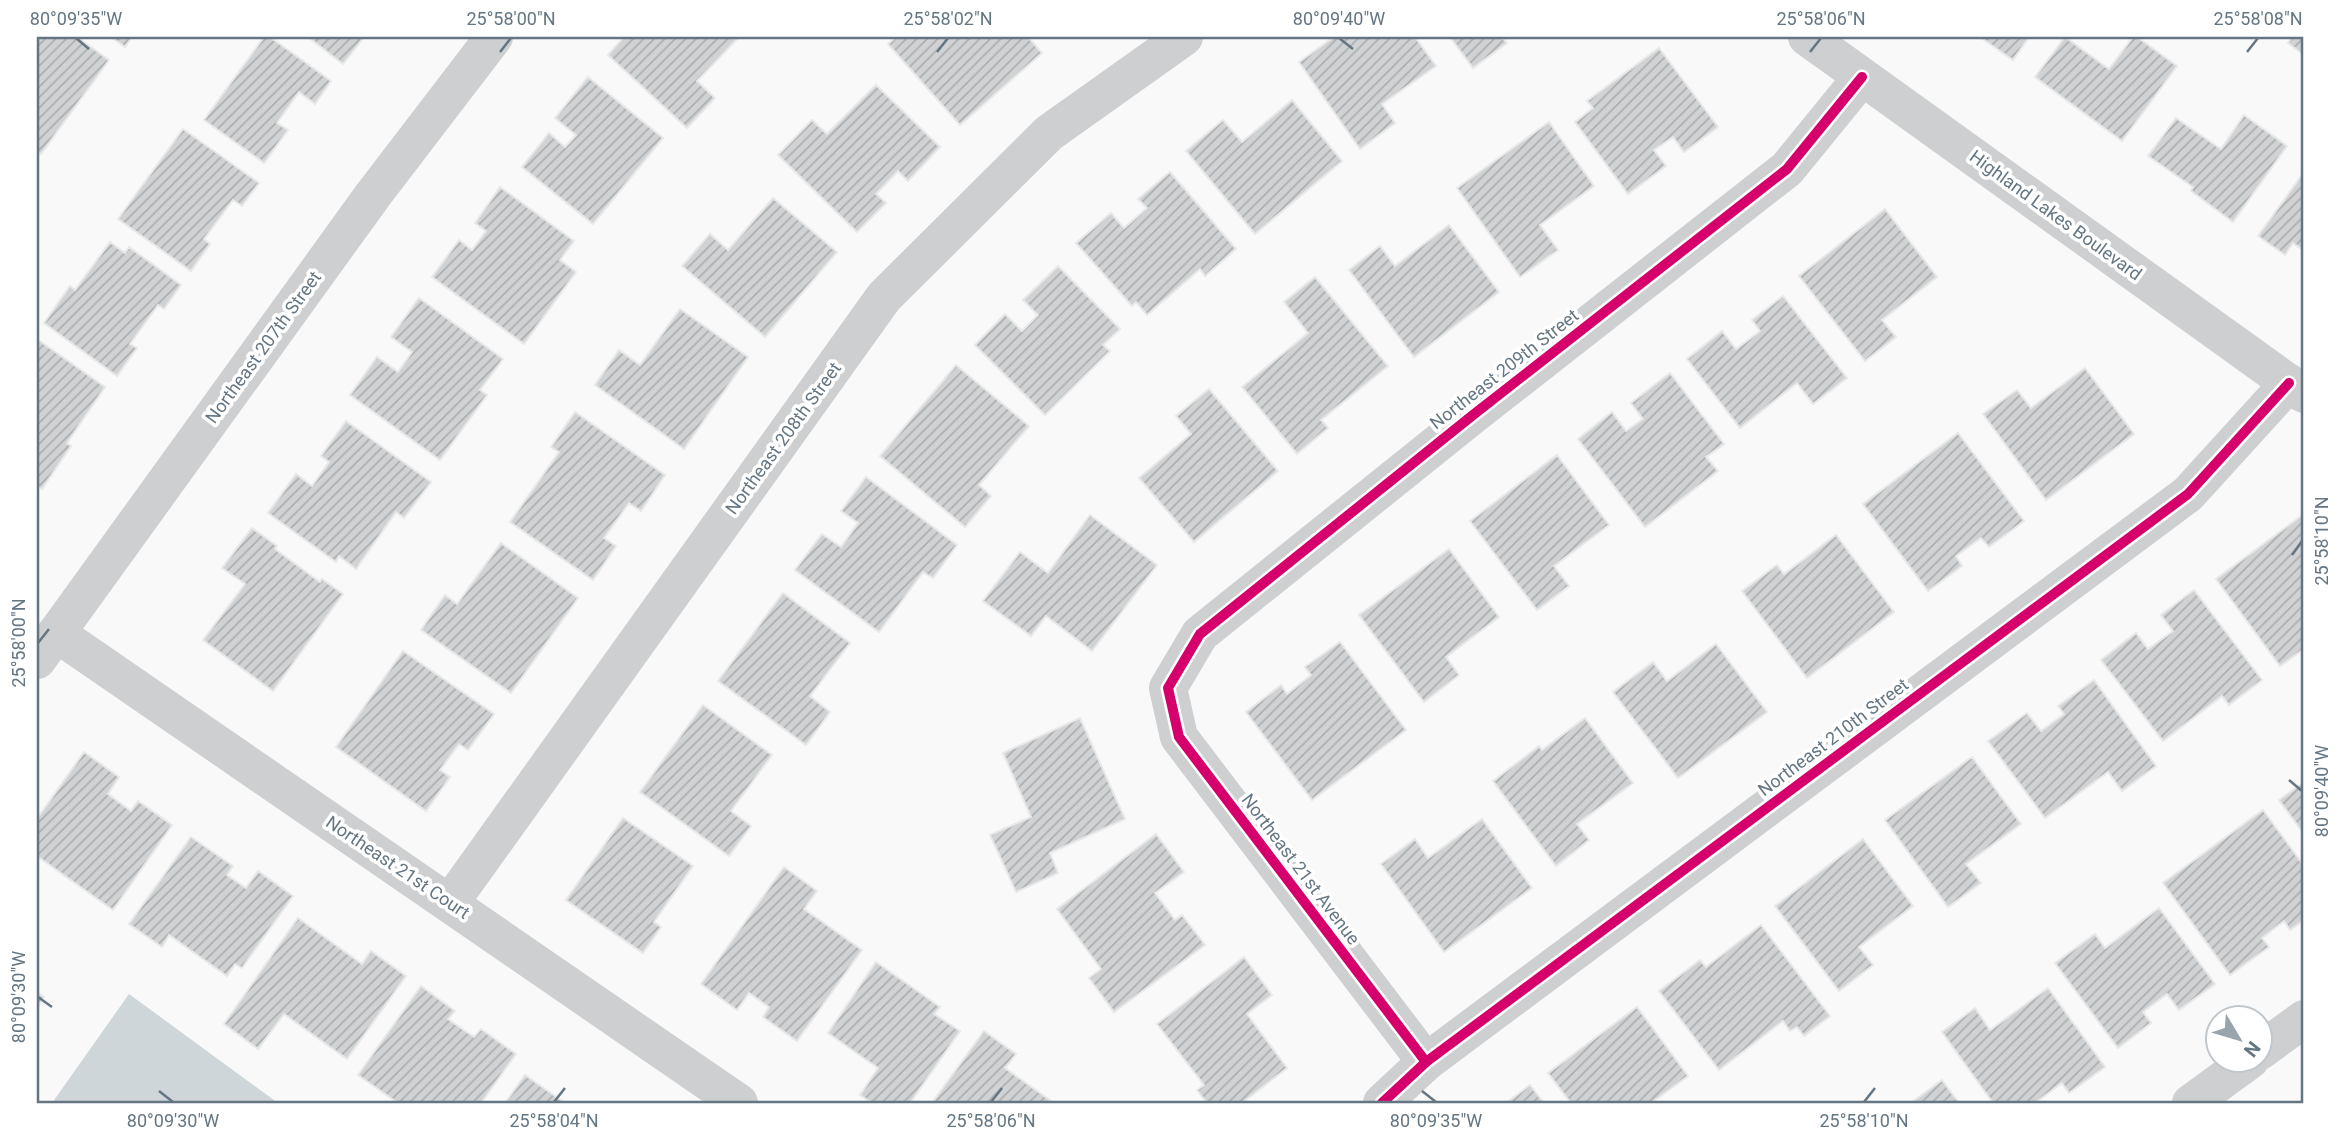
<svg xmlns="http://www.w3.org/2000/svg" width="2341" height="1140" font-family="Roboto,sans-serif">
	<defs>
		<pattern id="building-hatch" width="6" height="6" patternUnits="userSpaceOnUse" patternTransform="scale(1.75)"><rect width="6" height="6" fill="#d0d2d3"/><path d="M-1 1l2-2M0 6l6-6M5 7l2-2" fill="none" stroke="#acafb1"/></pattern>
	</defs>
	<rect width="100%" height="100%" fill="#f9f9f9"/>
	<path fill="#ced6d9" d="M129,994L278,1103H52Z"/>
	<g fill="url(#building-hatch)" stroke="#e8e8e8" stroke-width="2">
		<path d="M37,37H77L109,60L41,154L37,151Z"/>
		<path d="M111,37H132L125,47Z"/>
		<path d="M264,37H270L331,81L315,104L299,92L277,123L288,130L264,163L204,120Z"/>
		<path d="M308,37H364L343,64Z"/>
		<path d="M624,37H739L697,81L715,98L687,128L608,55Z"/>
		<path d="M896,37H1028L1042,53L960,125L888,44Z"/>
		<path d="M1334,37H1415L1436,66L1382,104L1395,123L1360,149L1299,62Z"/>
		<path d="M1450,37H1502L1507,43L1473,68Z"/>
		<path d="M1980,37H2029L2013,60Z"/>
		<path d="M2065,37L2109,69L2133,37H2137L2177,66L2122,141L2035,77Z"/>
		<path d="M2292,37H2304V55L2288,43Z"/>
		<path d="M1659,48L1718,127L1684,152L1673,137L1654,150L1666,166L1628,194L1575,122L1593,108L1587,101Z"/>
		<path d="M588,77L663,138L593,224L522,167L549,133L565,147L576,135L555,118Z"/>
		<path d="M876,85L940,147L908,181L898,171L876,194L886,203L857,232L778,155L812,120L827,134Z"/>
		<path d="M1292,100L1342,161L1255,234L1186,151L1223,120L1242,142Z"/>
		<path d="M2244,115L2287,146L2233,222L2191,191L2193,187L2148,156L2176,118L2221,149Z"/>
		<path d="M1549,122L1594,186L1540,225L1558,250L1520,277L1457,188Z"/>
		<path d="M183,129L259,183L242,206L233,200L204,239L210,244L191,271L118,219Z"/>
		<path d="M1170,172L1236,249L1205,276L1200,269L1147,315L1136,302L1132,306L1076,243L1111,213L1124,228L1147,208L1138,199Z"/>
		<path d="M2304,172V251L2293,243L2285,255L2258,236Z"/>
		<path d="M500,187L574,241L560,260L576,272L524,344L432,277L459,240L472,250L486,231L475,223Z"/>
		<path d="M773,198L837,252L765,337L682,266L710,234L728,250Z"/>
		<path d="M1885,209L1937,277L1882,320L1896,337L1865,361L1799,276Z"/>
		<path d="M1449,225L1499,292L1414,357L1349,270L1380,246L1395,266Z"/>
		<path d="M110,242L125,253L129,247L181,285L164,309L158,305L130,344L137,348L117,376L44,323L70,286L75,290Z"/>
		<path d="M1058,266L1120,329L1103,345L1110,351L1045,415L975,345L1005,314L1022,331L1038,315L1023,300Z"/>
		<path d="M1315,277L1388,366L1321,420L1328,428L1297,454L1242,387L1308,333L1284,302Z"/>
		<path d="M1783,296L1847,378L1813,404L1797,383L1740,428L1687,359L1722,331L1736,349L1760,331L1752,320Z"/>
		<path d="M419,298L503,359L480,390L487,395L440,460L350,395L377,357L398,372L412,352L391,337Z"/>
		<path d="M680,309L748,357L684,449L595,385L619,350L640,365Z"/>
		<path d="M37,339L105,387L67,443L71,446L42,489L37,486Z"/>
		<path d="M956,365L1029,426L979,485L991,496L965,527L880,456Z"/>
		<path d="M2085,368L2134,434L2046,500L1983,414L2017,390L2031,408Z"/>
		<path d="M1670,373L1724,444L1706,457L1718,471L1645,527L1578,439L1612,412L1626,431L1643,419L1631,403Z"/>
		<path d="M1209,389L1278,471L1194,542L1139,478L1191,434L1176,416Z"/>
		<path d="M575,412L665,475L641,511L629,503L604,538L616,546L593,580L510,522L559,452L551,447Z"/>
		<path d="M346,421L431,482L404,518L396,512L356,569L339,556L336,562L268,513L296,474L312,486L329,462L321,456Z"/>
		<path d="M1958,433L2024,521L1989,547L1981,538L1956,556L1962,566L1928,591L1863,504Z"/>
		<path d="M1557,455L1609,525L1554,566L1569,586L1537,610L1470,521Z"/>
		<path d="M866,477L957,545L933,578L923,572L879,632L795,570L822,534L841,547L858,523L841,511Z"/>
		<path d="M2304,514V649L2280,666L2216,579Z"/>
		<path d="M1090,515L1157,565L1092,651L1046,616L1031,636L983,601L1020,552L1048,573Z"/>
		<path d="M252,528L277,546L275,549L320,582L322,579L343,594L273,691L203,640L245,584L222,568Z"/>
		<path d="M1836,535L1894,612L1807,678L1742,591L1777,565L1784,574Z"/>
		<path d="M501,543L578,598L511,693L421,630L445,595L457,604Z"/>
		<path d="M1449,549L1499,617L1446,657L1459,675L1424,702L1359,615Z"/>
		<path d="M2194,590L2262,680L2229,705L2222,696L2163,741L2101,660L2136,633L2148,649L2173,631L2161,615Z"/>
		<path d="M783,593L850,643L810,696L830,712L806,745L718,681Z"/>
		<path d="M1340,642L1406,730L1312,800L1246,712L1281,685L1287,694L1311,675L1305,667Z"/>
		<path d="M1716,644L1767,712L1678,778L1613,692L1653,662L1667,681Z"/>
		<path d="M403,651L494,714L468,750L459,744L440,770L450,777L426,811L336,747Z"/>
		<path d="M2094,680L2156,766L2122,791L2108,772L2045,818L1988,741L2027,713L2041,731L2064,714L2058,706Z"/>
		<path d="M703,705L772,755L731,811L751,826L729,856L640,792Z"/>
		<path d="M1080,718L1125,819L1050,853L1058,873L1016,892L990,835L1031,817L1003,753Z"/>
		<path d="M1585,718L1633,783L1577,824L1589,840L1556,866L1493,781L1539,746L1542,750Z"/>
		<path d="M84,752L119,777L108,794L131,811L138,801L172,825L113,910L37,856V819Z"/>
		<path d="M1972,757L2021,824L1966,864L1981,883L1948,907L1885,820Z"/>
		<path d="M2304,782V834L2279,800Z"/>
		<path d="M2263,810L2304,866V920L2290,930L2284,921L2262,938L2269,947L2230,975L2163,883Z"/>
		<path d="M623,818L693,866L654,922L661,927L643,953L566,900Z"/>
		<path d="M1482,819L1532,888L1444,952L1381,864L1415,839L1428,858Z"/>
		<path d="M1156,834L1184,872L1155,893L1175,920L1182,915L1205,945L1114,1012L1089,978L1101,969L1057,909Z"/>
		<path d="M191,837L233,866L227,875L246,888L258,871L293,896L242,968L235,964L227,976L169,935L162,947L129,924Z"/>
		<path d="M1863,839L1913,906L1859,947L1873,965L1839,991L1775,906Z"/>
		<path d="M784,867L817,891L804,909L862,950L797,1041L763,1017L769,1007L749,993L737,1010L701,984Z"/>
		<path d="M2159,908L2215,984L2179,1010L2167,994L2143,1012L2151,1023L2118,1048L2055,963L2095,934L2105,948Z"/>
		<path d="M298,918L362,964L371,951L406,976L347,1059L284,1014L258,1049L224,1024Z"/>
		<path d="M1761,925L1830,1016L1804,1036L1797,1027L1790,1031L1783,1021L1719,1070L1659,991L1700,960L1706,967Z"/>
		<path d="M1244,957L1272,995L1247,1014L1287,1068L1242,1103H1207L1197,1090L1204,1085L1157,1024Z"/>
		<path d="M876,962L940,1007L934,1014L960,1031L910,1103H872L860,1095L878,1068L828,1033Z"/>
		<path d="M421,986L455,1011L448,1019L474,1037L481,1029L516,1054L481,1103H398L358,1075Z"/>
		<path d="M2048,988L2105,1067L2069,1093L2062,1083L2035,1103H1993L1942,1032L1975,1008L1990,1030Z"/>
		<path d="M37,992L44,997L37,1008Z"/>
		<path d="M1637,1007L1688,1076L1651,1103H1571L1548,1073Z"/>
		<path d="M984,1031L1016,1054L1005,1068L1054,1103H932Z"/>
		<path d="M525,1075L565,1103H505Z"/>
		<path d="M1942,1080L1959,1103H1911Z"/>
		<path d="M1530,1085L1544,1103H1506Z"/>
	</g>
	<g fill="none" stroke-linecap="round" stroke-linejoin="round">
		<g stroke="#cecfd0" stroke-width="38">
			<path d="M1807,37L2304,394"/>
			<path d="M56,633L739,1103"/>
			<path d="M37,660L373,195L494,37"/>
			<path d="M450,903L884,297L1049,133L1184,37"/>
			<path d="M2260,1051L2304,1019"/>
			<path d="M1426,1062L1179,737L1168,688L1200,634L1473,415L1787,169L1862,77"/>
			<path d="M1382,1103L1426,1062L2188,494L2289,383"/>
			<path d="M2191,1103L2250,1060"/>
		</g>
		<g stroke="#fff" stroke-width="15">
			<g id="cycleway">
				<path d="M1426,1062L1179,737L1168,688L1200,634L1473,415L1787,169L1862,77"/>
				<path d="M1382,1103L1426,1062L2188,494L2289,383"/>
			</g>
		</g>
		<use href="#cycleway" stroke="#d6006c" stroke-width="10"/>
	</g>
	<path fill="none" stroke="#657683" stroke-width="2.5" d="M76,38L89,49M1339,38L1353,49M500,52L511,38M937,52L948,38M1810,52L1821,38M2247,52L2258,38M2292,555L2302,541M38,643L49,629M2289,780L2302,791M38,997L52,1007M159,1091L173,1102M1422,1091L1436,1102M554,1102L565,1088M991,1102L1002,1088M1864,1102L1875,1088"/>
	<g text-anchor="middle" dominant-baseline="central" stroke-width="7" stroke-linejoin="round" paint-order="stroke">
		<g font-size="18" fill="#657683" stroke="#fff">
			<text transform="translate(2056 215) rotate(36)">Highland Lakes Boulevard</text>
			<text transform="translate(263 347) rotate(-54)">Northeast 207th Street</text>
			<text transform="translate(1504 369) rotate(-38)">Northeast 209th Street</text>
			<text transform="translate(783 438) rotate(-54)">Northeast 208th Street</text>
			<text transform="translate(1833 737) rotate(-37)">Northeast 210th Street</text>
			<text transform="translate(398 867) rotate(34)">Northeast 21st Court</text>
			<text transform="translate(1301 869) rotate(53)">Northeast 21st Avenue</text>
		</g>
	</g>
	<rect width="2341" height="1140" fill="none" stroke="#ffffff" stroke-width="77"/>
	<g transform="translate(2239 1039) rotate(128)"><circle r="33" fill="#ffffff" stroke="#c1c8cd" stroke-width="2"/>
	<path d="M0-5L12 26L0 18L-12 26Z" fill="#99a4ac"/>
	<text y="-10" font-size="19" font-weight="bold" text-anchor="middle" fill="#657683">N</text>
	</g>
	<rect x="38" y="38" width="2264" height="1064" fill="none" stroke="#657683" stroke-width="2.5"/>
	<g font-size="18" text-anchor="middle" fill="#657683">
		<text x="76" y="25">80°09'35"W</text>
		<text x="511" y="25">25°58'00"N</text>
		<text x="948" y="25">25°58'02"N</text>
		<text x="1339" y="25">80°09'40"W</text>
		<text x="1821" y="25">25°58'06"N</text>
		<text x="2258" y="25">25°58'08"N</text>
		<text transform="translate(2322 541) rotate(-90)" y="6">25°58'10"N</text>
		<text transform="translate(19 643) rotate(-90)" y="6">25°58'00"N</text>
		<text transform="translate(2322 791) rotate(-90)" y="6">80°09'40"W</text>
		<text transform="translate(19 997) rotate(-90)" y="6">80°09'30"W</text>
		<text x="173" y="1127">80°09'30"W</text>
		<text x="554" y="1127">25°58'04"N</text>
		<text x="991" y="1127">25°58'06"N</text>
		<text x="1436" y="1127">80°09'35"W</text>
		<text x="1864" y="1127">25°58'10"N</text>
	</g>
</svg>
